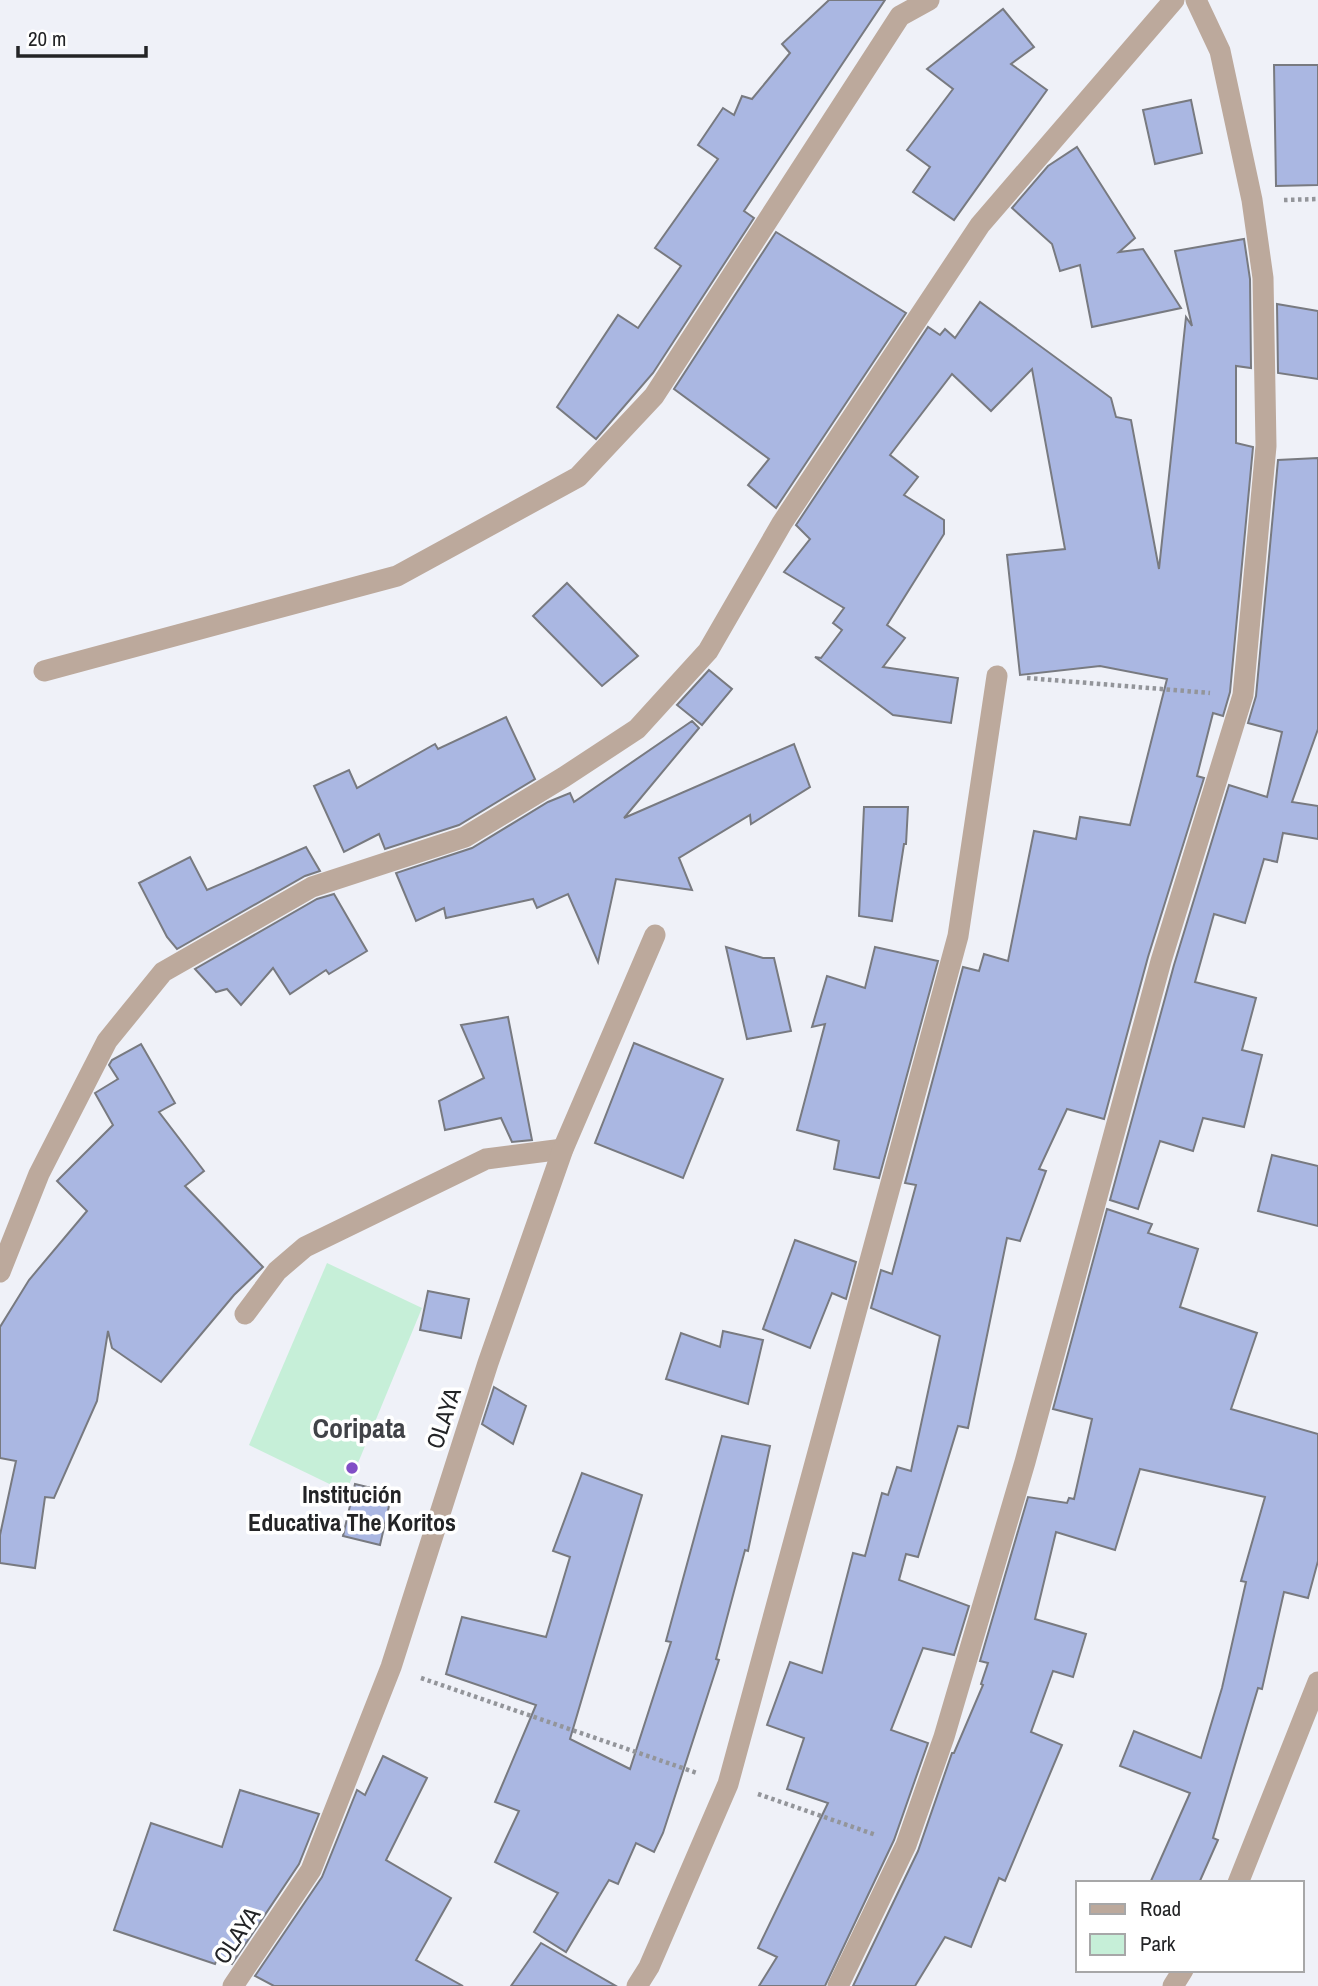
<svg xmlns="http://www.w3.org/2000/svg" width="1318" height="1986" font-family="'Archivo Narrow',sans-serif">
	<rect width="100%" height="100%" fill="#eff1f8"/>
	<path fill="#c6efd8" d="M327,1263L422,1308L346,1492L249,1445Z"/>
	<g fill="#aab7e2" stroke="#787a80" stroke-width="2">
		<path d="M829,0H885L744,211L754,218L653,373L596,439L557,407L618,315L638,328L681,266L655,248L718,159L698,145L723,108L734,115L742,96L752,99L790,53L782,44Z"/>
		<path d="M1003,9L1034,47L1011,64L1047,90L954,220L913,192L930,167L907,150L953,89L927,69Z"/>
		<path d="M1274,65H1318V185L1276,186Z"/>
		<path d="M1191,100L1202,153L1155,164L1143,110Z"/>
		<path d="M1077,147L1135,238L1119,252L1143,249L1181,308L1092,327L1080,265L1060,271L1052,244L1012,208L1048,166Z"/>
		<path d="M776,232L906,313L776,508L748,485L769,459L674,389Z"/>
		<path d="M1244,239L1250,279L1251,368L1236,366V443L1253,447L1230,692L1223,716L1213,713L1197,776L1204,778L1148,957L1104,1119L1067,1109L1039,1169L1046,1171L1020,1241L1007,1238L968,1428L958,1426L918,1557L906,1554L899,1580L969,1606L954,1655L923,1648L891,1730L928,1743L894,1840L825,1986H759L777,1957L758,1948L828,1803L787,1789L804,1738L767,1725L790,1662L822,1673L853,1553L865,1556L882,1493L888,1495L897,1467L911,1471L940,1336L871,1308L881,1270L892,1274L916,1185L905,1183L963,967L979,971L984,954L1008,961L1034,831L1076,839L1080,817L1130,825L1167,679L1100,666L1020,675L1007,555L1065,549L1032,369L991,411L952,374L890,455L918,477L904,495L944,520V534L887,625L905,638L883,667L958,678L951,723L893,715L815,657L821,658L842,630L833,623L844,608L784,572L810,539L796,525L928,327L940,335L945,329L955,338L980,302L1111,398L1116,417L1131,420L1159,569L1186,317L1192,326L1175,251Z"/>
		<path d="M1277,304L1318,311V379L1278,373Z"/>
		<path d="M1318,458V729L1292,802L1318,806V839L1283,833L1277,862L1264,859L1245,923L1214,914L1195,982L1256,998L1242,1050L1262,1055L1244,1127L1203,1118L1193,1151L1160,1141L1138,1209L1110,1200L1174,965L1229,785L1267,797L1282,732L1248,723L1256,696L1278,460Z"/>
		<path d="M567,583L638,656L602,686L533,616Z"/>
		<path d="M709,670L732,689L702,725L677,705Z"/>
		<path d="M506,717L535,779L459,825L385,849L379,834L344,852L314,786L349,770L357,788L435,744L438,749Z"/>
		<path d="M692,721L699,728L624,818L794,744L810,787L751,824L750,815L679,858L692,890L616,879L598,962L568,894L537,908L533,899L446,918L444,908L416,921L396,873L472,848L548,802L570,793L574,802Z"/>
		<path d="M864,807H908L906,844H904L892,921L859,916Z"/>
		<path d="M306,847L320,871L305,876L177,949L167,937L139,883L190,857L207,890Z"/>
		<path d="M334,894L367,951L329,974L326,970L290,994L273,968L241,1005L227,989L216,992L195,969L317,899Z"/>
		<path d="M726,947L763,958H774L791,1031L747,1039Z"/>
		<path d="M875,947L938,961L879,1178L834,1169L839,1141L797,1130L825,1024L812,1027L827,976L865,988Z"/>
		<path d="M508,1017L532,1140L512,1142L501,1118L445,1130L439,1101L484,1078L461,1025Z"/>
		<path d="M634,1043L723,1079L683,1178L595,1143Z"/>
		<path d="M141,1044L175,1103L159,1112L204,1171L185,1186L263,1267L234,1295L161,1382L112,1348L108,1331L97,1401L54,1498L45,1497L35,1568L0,1563V1535L16,1461L0,1458V1327L29,1280L87,1211L57,1181L113,1125L95,1093L118,1079L109,1065L112,1060Z"/>
		<path d="M1272,1155L1318,1166V1226L1258,1211Z"/>
		<path d="M1107,1209L1152,1224L1148,1233L1198,1249L1180,1307L1257,1333L1231,1409L1318,1434V1561L1308,1598L1284,1592L1262,1689L1258,1688L1213,1838L1218,1840L1199,1883H1150L1190,1793L1120,1766L1134,1731L1201,1758L1222,1688L1246,1582L1241,1581L1265,1497L1140,1469L1115,1550L1056,1532L1035,1619L1086,1634L1073,1677L1053,1671L1031,1732L1062,1745L1005,1881L999,1878L971,1947L945,1937L915,1986H853L918,1851L952,1753H954L983,1685L981,1684L988,1663L980,1661L1028,1497L1067,1503L1069,1498L1074,1499L1092,1419L1053,1409Z"/>
		<path d="M795,1240L856,1262L846,1299L832,1293L810,1348L763,1329Z"/>
		<path d="M428,1291L469,1299L461,1338L420,1330Z"/>
		<path d="M723,1331L763,1340L748,1404L666,1379L681,1333L720,1347Z"/>
		<path d="M494,1387L526,1406L513,1444L482,1424Z"/>
		<path d="M722,1436L770,1446L748,1551L745,1550L716,1659L719,1660L663,1833L654,1852L636,1843L618,1884L609,1880L566,1952L534,1932L558,1893L495,1862L519,1811L495,1802L536,1705L446,1674L462,1617L546,1637L570,1557L553,1551L582,1473L642,1495L570,1739L630,1769L671,1642L666,1641Z"/>
		<path d="M355,1484L392,1493L380,1545L343,1536Z"/>
		<path d="M383,1756L427,1778L386,1860L451,1898L416,1960L463,1986H274L255,1976L322,1877L355,1795L357,1790L365,1795Z"/>
		<path d="M240,1790L319,1814L299,1864L232,1964L218,1956L215,1964L114,1930L151,1823L222,1847Z"/>
		<path d="M541,1943L616,1986H511Z"/>
	</g>
	<g fill="none" stroke-linecap="round" stroke-linejoin="round">
		<g stroke="#93959a" stroke-width="4.5" stroke-dasharray="3.5 3.5" stroke-linecap="butt">
			<path d="M1284,200L1318,199"/>
			<path d="M1027,678L1210,693"/>
			<path d="M421,1678L697,1773"/>
			<path d="M758,1794L876,1835"/>
		</g>
		<g stroke="#bca99c" stroke-width="21">
			<path d="M44,671L397,576L578,477L654,396L900,16L929,0"/>
			<path d="M0,1272L39,1174L107,1041L163,972L312,887L465,837L564,777L637,729L708,651L782,523L980,225L1174,0"/>
			<path d="M245,1314L277,1271L305,1247L486,1159L563,1149"/>
			<path d="M1238,1883L1318,1682"/>
			<path d="M233,1986L311,1870L391,1667L488,1363L563,1149L655,935"/>
			<path d="M637,1986L649,1967L728,1784L958,936L997,676"/>
			<path d="M838,1986L906,1845L944,1737L1025,1462L1161,961L1243,695L1266,446L1263,278L1252,200L1220,51L1196,0"/>
			<path d="M1173,1986L1183,1970"/>
		</g>
	</g>
	<circle fill="#814ec6" stroke="#fff" stroke-width="2.5" cx="352" cy="1468" r="7"/>
	<g text-anchor="middle" dominant-baseline="central" stroke-width="7" stroke-linejoin="round" paint-order="stroke">
		<g font-size="24" fill="#232426" stroke="#fff">
			<text transform="translate(443 1418) rotate(-72)">OLAYA</text>
			<text transform="translate(236 1935) rotate(-56)">OLAYA</text>
		</g>
		<g font-size="24" font-weight="bold" fill="#232426" stroke="#fff">
			<text x="352" y="1494">Institución<tspan x="352" dy="28">Educativa The Koritos</tspan></text>
		</g>
		<g font-size="28" font-weight="bold" fill="#414348" stroke="#fff">
			<text x="359" y="1428">Coripata</text>
		</g>
	</g>
	<rect x="1076" y="1881" width="228" height="91" fill="#ffffff" stroke="#a7a7a8" stroke-width="2"/>
	<rect x="1090" y="1904" width="35" height="10" fill="#bca99c" stroke="#a7a7a8" stroke-width="2"/>
	<text x="1140" y="1916" font-size="21" fill="#232426">Road</text>
	<rect x="1090" y="1934" width="35" height="21" fill="#c6efd8" stroke="#a7a7a8" stroke-width="2"/>
	<text x="1140" y="1951" font-size="21" fill="#232426">Park</text>
	<path d="M18 46v10h128v-10" fill="none" stroke="#232426" stroke-width="3.5"/>
	<text x="28" y="46" font-size="21" fill="#232426" stroke="#ffffff" stroke-width="5" paint-order="stroke">20 m</text>
</svg>
